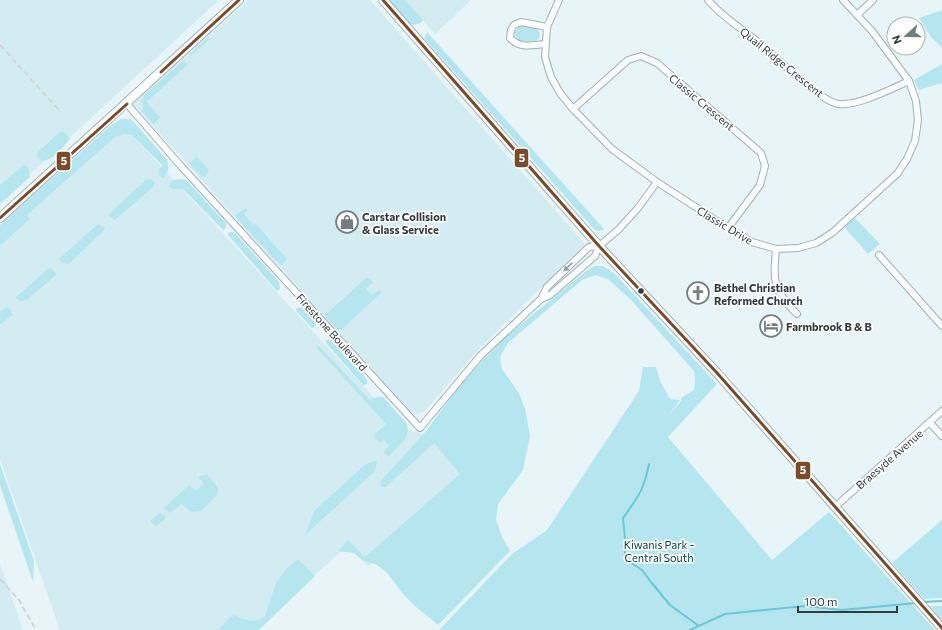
<svg xmlns="http://www.w3.org/2000/svg" width="942" height="630" font-family="Commissioner,sans-serif">
	<rect width="100%" height="100%" fill="#e7f5f8"/>
	<g fill="#d2ecf2">
		<path d="M0,0H219L30,174L0,187Z"/>
		<path d="M248,0H370L585,244L477,351L426,410L417,414L409,410L133,104Z"/>
		<path d="M405,0H471L435,34Z"/>
		<path d="M125,127L402,428L436,438L468,478L368,566L347,546L255,630H60L0,459V246L30,219L26,215L115,137Z"/>
		<path d="M0,564L23,630H0Z"/>
	</g>
	<g fill="#b5e6ef">
		<path d="M389,0H405L423,20C419,25 416,25 410,24Z"/>
		<path d="M942,10V48L931,37L919,18Z"/>
		<path d="M519,26C525,26 539,27 540,34C540,37 539,38 537,40C533,42 525,41 520,41L516,37L515,32Z"/>
		<path d="M427,32L604,229L599,231L595,230L424,38Z"/>
		<path d="M207,38H211L191,56L189,55Z"/>
		<path d="M183,61L188,64L147,102L160,118L153,124L141,110L143,108L142,101L144,95Z"/>
		<path d="M942,64V83L919,90L914,80Z"/>
		<path d="M121,119H129L133,121L167,160C169,168 169,172 163,178L159,175L158,170L163,166L132,135L125,134L115,137L27,215L30,219L0,246V225L110,126Z"/>
		<path d="M61,131L64,132L70,139C63,147 46,170 37,156L38,152Z"/>
		<path d="M197,157L209,170L206,176L202,177L189,163Z"/>
		<path d="M24,165L28,167L30,177L0,204V185Z"/>
		<path d="M147,179H151L154,182V186L115,220L108,215Z"/>
		<path d="M180,179L186,180L226,223V228L223,230L183,189H172L168,185L174,180Z"/>
		<path d="M247,208L248,210L244,214L253,225L255,223L287,259L284,263L280,265L236,218V215L244,209Z"/>
		<path d="M855,218L880,244L868,254L844,227Z"/>
		<path d="M98,224L106,228L69,264L62,263L59,259Z"/>
		<path d="M230,232H234L279,282L280,289L277,291L228,235V233Z"/>
		<path d="M595,266H603L615,274L717,384L668,437L772,560L829,512L935,630H439L512,554L547,530L639,391L643,367H656L660,381L670,399L680,400L667,417L681,401V398L694,390L695,381L694,371L631,300L608,279L595,275L582,280L508,343L500,357L502,369L519,393L525,409L530,436L523,470L498,504L496,520L502,537L510,551L438,625L416,607L403,594L387,573L377,565L362,560L354,553L338,551L348,540L365,557L460,474L434,443L386,487H381L380,482L426,431L460,385L482,361L509,334L586,271Z"/>
		<path d="M50,267L57,274L27,300L20,301L15,298Z"/>
		<path d="M366,278H369L373,282L366,289L372,295L379,290L382,292L342,329L337,330L324,316Z"/>
		<path d="M7,307L10,309L12,315L0,325V312Z"/>
		<path d="M298,307L302,308L316,324L315,327L312,328L297,312L296,309Z"/>
		<path d="M325,340H331L367,379V384L363,385L326,343Z"/>
		<path d="M319,346L370,400L378,397H383L407,424L408,430L406,438L389,456L386,455L384,453L385,450L389,446L384,440L380,443L373,436L386,424L316,347Z"/>
		<path d="M377,460L375,471L305,535L314,511L366,464Z"/>
		<path d="M0,464L34,561L33,582L0,485Z"/>
		<path d="M207,474L218,488L217,495L201,511L190,512L182,504L170,513L164,508L189,485L196,491L204,484L198,477Z"/>
		<path d="M160,513L165,516V519L156,526L150,521Z"/>
		<path d="M942,520V598L924,599L892,563Z"/>
		<path d="M298,559L315,576L259,630H218L229,618L234,615C246,620 254,624 265,616L276,583L286,569Z"/>
		<path d="M930,606H942V620Z"/>
	</g>
	<g fill="none" stroke-linecap="round" stroke-linejoin="round">
		<g stroke="#68c8d5" stroke-width="2">
			<path d="M649,464C644,490 638,497 623,518L625,539V552L627,560L642,570L651,582L670,605L699,626"/>
			<path d="M922,602L942,601"/>
			<path d="M690,630L725,614L805,606L842,610L916,603"/>
		</g>
		<g stroke="#a4afb1" stroke-width="8">
			<g id="minor">
				<path d="M559,0L547,27L545,57L551,77L560,93L573,109L612,149L657,182L728,228L752,242L776,249L798,248L816,243L832,233L897,174L907,159L915,141L918,120L916,101L909,81L872,31L843,0"/>
				<path d="M708,0C723,18 744,30 762,45C777,58 821,102 839,104C858,106 891,89 909,81"/>
				<path d="M857,15L873,0"/>
				<path d="M545,44C532,45 520,49 510,38L511,30L514,25L521,22L547,27"/>
				<path d="M127,104L180,165L420,428L481,355L541,299L550,295L595,256L599,246L618,230L638,208L657,182"/>
				<path d="M573,109L628,60L641,56L657,63L761,153L765,166L760,185L728,228"/>
				<path d="M776,249C773,282 773,290 797,314"/>
				<path d="M879,255L942,326"/>
				<path d="M541,299L547,287L589,247L599,246"/>
				<path d="M930,423L942,436"/>
				<path d="M835,507L942,411"/>
			</g>
		</g>
		<g stroke="#a4afb1" stroke-width="10">
			<g id="secondary">
				<path d="M383,0L599,246L718,374L942,628"/>
				<path d="M0,218L239,0"/>
			</g>
		</g>
		<use href="#minor" stroke="#fbfefe" stroke-width="6"/>
		<use href="#secondary" stroke="#fbfefe" stroke-width="8"/>
		<g stroke="#d2d6d7" stroke-width="2" stroke-dasharray="6 3" stroke-linecap="butt">
			<path d="M0,45L59,110"/>
			<path d="M0,579L19,600L36,630"/>
		</g>
		<g stroke="#fff" stroke-width="6">
			<g id="bus-1">
				<path d="M383,0L599,246L718,374L942,628"/>
				<path d="M161,72L239,0"/>
				<path d="M0,218L127,104"/>
			</g>
		</g>
		<use href="#bus-1" stroke="#7a4b2a" stroke-width="3"/>
	</g>
	<defs><path id="oneway-solid" d="M-6-.8H1V-3.2L6.5 0L1 3.2V.8H-6Z"/></defs>
	<use fill="#969d9e" href="#oneway-solid" transform="translate(568 267) rotate(136)"/>
	<defs>
		<g id="shop-ring" transform="scale(1.15)"><circle r="9.5" fill="#fff" stroke="#717d7f" stroke-width="1.5"/><path d="M-5-2.5h2.3a2.7 3.5 0 0 1 5.4 0H5L5.5 6h-11ZM-1.5-2.5h3a1.5 2.3 0 0 0-3 0Z" fill="#717d7f"/></g>
		<g id="church-ring" transform="scale(1.15)"><circle r="9.5" fill="#fff" stroke="#717d7f" stroke-width="1.5"/><path d="M-1.2-6h2.4v3.5h3.3v2.4h-3.3V6h-2.4V-.1h-3.3v-2.4h3.3Z" fill="#717d7f"/></g>
		<g id="hotel-ring" transform="scale(1.15)"><circle r="9.5" fill="#fff" stroke="#717d7f" stroke-width="1.5"/><path d="M-6-4.5h1.5V1H6V5H4.5V3h-9V5H-6ZM-4 0a1.8 1.8 0 1 1 3.6 0ZM.5 0V-2.5h3Q6-2.5 6 0Z" fill="#717d7f"/></g>
	</defs>
	<g fill-rule="evenodd">
		<use href="#shop-ring" x="347" y="222"/>
		<use href="#church-ring" x="698" y="293"/>
		<use href="#hotel-ring" x="771" y="326"/>
	</g>
	<circle fill="#323c3e" stroke="#fff" stroke-width="1.5" cx="641" cy="291" r="3.5"/>
	<g text-anchor="middle" dominant-baseline="central" stroke-width="3.5" stroke-linejoin="round" paint-order="stroke">
		<g font-size="11" fill="#323c3e" stroke="#fff">
			<text transform="translate(782 62) rotate(39)">Quail Ridge Crescent</text>
			<text transform="translate(702 102) rotate(40)">Classic Crescent</text>
			<text transform="translate(725 225) rotate(31)">Classic Drive</text>
			<text transform="translate(332 332) rotate(48)">Firestone Boulevard</text>
			<text transform="translate(889 459) rotate(-41)">Braesyde Avenue</text>
		</g>
		<g font-size="11" font-weight="bold" fill="#323c3e" stroke="#fff" text-anchor="start">
			<text x="362" y="216">Carstar Collision<tspan x="362" dy="13">&amp; Glass Service</tspan></text>
			<text x="714" y="287">Bethel Christian<tspan x="714" dy="13">Reformed Church</tspan></text>
			<text x="786" y="326">Farmbrook B &amp; B</text>
		</g>
		<g font-size="11" fill="#074149" stroke="#fff">
			<text x="659" y="544">Kiwanis Park -<tspan x="659" dy="13">Central South</tspan></text>
		</g>
	</g>
	<g stroke="#fff" stroke-width="1.5">
		<rect x="514" y="148" width="15" height="20" rx="4" fill="#7a4b2a"/>
		<rect x="56" y="151" width="15" height="20" rx="4" fill="#7a4b2a"/>
		<rect x="795" y="461" width="16" height="19" rx="4" fill="#7a4b2a"/>
	</g>
	<g font-size="11" text-anchor="middle" font-weight="bold" fill="#fff">
		<text x="522" y="162">5</text>
		<text x="64" y="165">5</text>
		<text x="803" y="474">5</text>
	</g>
	<g transform="translate(906 36) rotate(249)"><circle r="19" fill="#ffffff" stroke="#adb1b2"/>
	<path d="M0-3L7 15L0 10L-7 15Z" fill="#717d7f"/>
	<text y="-6" font-size="11" font-weight="bold" text-anchor="middle" fill="#323c3e">N</text>
	</g>
	<path d="M798 606v6h99v-6" fill="none" stroke="#323c3e" stroke-width="2"/>
	<text x="804" y="606" font-size="12" fill="#323c3e" stroke="#ffffff" stroke-width="3" paint-order="stroke">100 m</text>
</svg>
